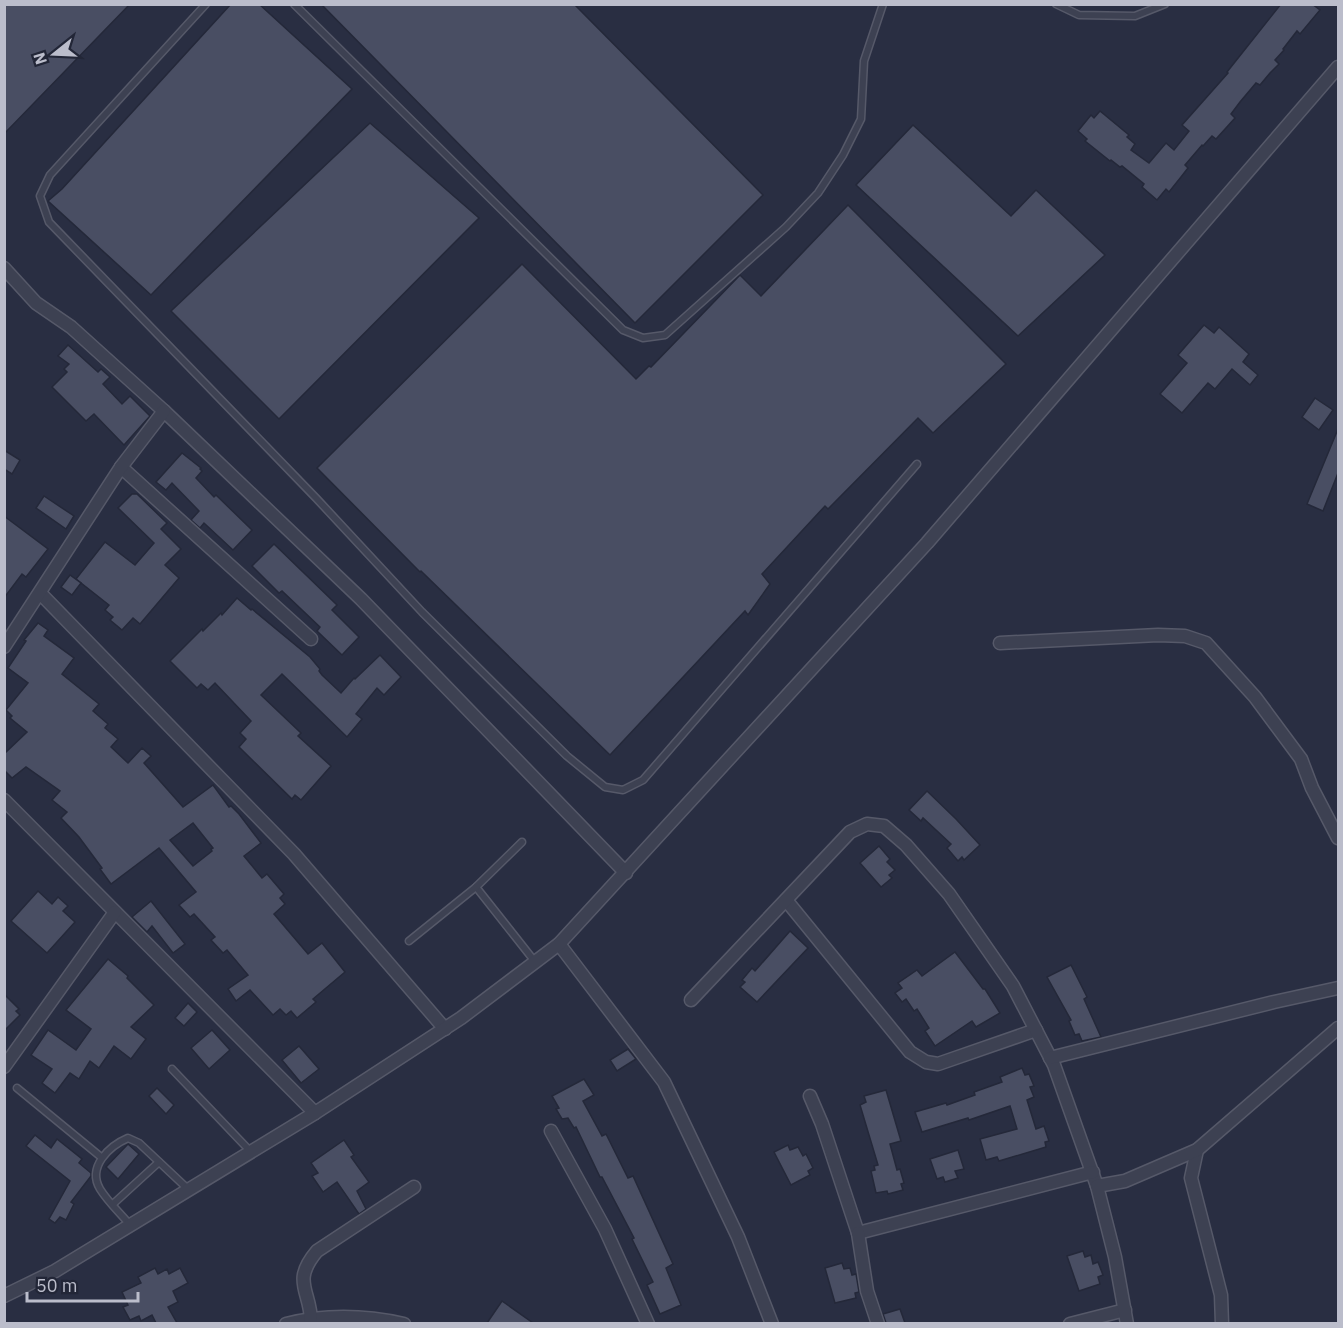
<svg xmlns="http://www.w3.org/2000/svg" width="1343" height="1328" font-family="'IBM Plex Sans',sans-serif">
	<rect width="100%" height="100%" fill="#292e42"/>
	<g fill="#494e63" stroke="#242839" stroke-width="1.5" fill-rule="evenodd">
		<path d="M4,4H130L4,134Z"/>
		<path d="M231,4H259L352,89L151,295L48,201L62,189Z"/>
		<path d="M321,4H574L763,195L635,323Z"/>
		<path d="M1281,4H1312L1320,10L1300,34L1297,31L1283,49L1284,50L1275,60L1279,64L1270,73L1260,85L1256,83L1240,102L1231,114L1235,118L1216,139L1212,136L1203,146L1202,145L1185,165L1188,168L1181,177L1169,192L1166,189L1157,200L1142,187L1144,184L1122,166L1120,167L1111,160L1110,161L1085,141L1087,139L1078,131L1091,115L1094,118L1100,111L1129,135L1127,137L1135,144L1131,150L1149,163L1166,143L1174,150L1189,131L1182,125L1228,73L1227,72Z"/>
		<path d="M370,123L479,218L279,419L171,311Z"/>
		<path d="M913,125L1011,216L1036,190L1105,255L1018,336L856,185Z"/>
		<path d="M848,205L1006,364L933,433L918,418L828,509L825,506L762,574L770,584L748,615L745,611L610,755L421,571L420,572L317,468L522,264L636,379L649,366L651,367L740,275L761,296Z"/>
		<path d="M1204,325L1214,333L1219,327L1249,354L1243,362L1258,375L1250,385L1232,369L1215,389L1208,383L1182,413L1160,394L1187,363L1178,355Z"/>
		<path d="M68,345L98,372L101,369L110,377L103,384L122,404L130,396L150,416L124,445L94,414L86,421L52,387L67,372L64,369L69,364L58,356Z"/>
		<path d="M1315,398L1333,410L1319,430L1302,417Z"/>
		<path d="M1338,429V473L1323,511L1307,504Z"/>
		<path d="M4,450L20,460L12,474L4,469Z"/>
		<path d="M182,453L201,468L200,469L202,471L196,478L214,497L216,495L252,530L233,550L204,523L200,528L191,520L199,511L172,483L166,490L156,482Z"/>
		<path d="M132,494H137L167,523L161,529L181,549L165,565L179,578L140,624L133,618L122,630L110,620L113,617L105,610L109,605L76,579L105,542L135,565L154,543L118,508Z"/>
		<path d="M44,496L74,516L66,529L36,508Z"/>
		<path d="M4,516L48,549L26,577L22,574L4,598Z"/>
		<path d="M274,544L337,605L332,610L359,637L342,655L317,631L320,627L282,591L279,593L252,566Z"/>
		<path d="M70,575L81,583L72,595L61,587Z"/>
		<path d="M237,598L251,610L252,609L310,657L320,669L319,671L322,675L341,693L354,678L355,679L380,655L401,677L384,695L377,688L356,714L362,719L347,737L282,674L261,695L301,733L298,736L331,766L301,800L295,795L292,799L239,747L246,739L240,733L251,721L215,683L208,690L201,684L197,688L170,661L202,629L203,631L221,613L222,615Z"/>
		<path d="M38,623L48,630L44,636L74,658L62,674L99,704L93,711L108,724L105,728L118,739L111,747L128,763L142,748L151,756L144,763L183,807L213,785L229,807L231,806L239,814L261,843L244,856L262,878L267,874L284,894L280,898L285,904L274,914L308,954L322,943L345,972L313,999L316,1002L297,1018L291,1011L286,1015L280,1009L273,1015L250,990L236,1001L228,989L248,975L227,950L223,953L211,940L215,937L194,914L190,917L179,905L196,892L159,848L111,884L100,869L102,868L79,837L61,818L67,812L52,800L60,791L26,767L12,778L4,770V754L27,732L10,718L12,716L6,710L28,683L8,668L26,641L24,640ZM193,823L213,848L211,849L212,851L193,866L170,840Z"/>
		<path d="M927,791L956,819L980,845L964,860L962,857L958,861L947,848L951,844L923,818L921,821L909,810Z"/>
		<path d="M879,846L890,859L887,862L895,870L889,875L892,878L881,887L860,863Z"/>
		<path d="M38,891L52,904L58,897L68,906L63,911L75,922L47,953L11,921Z"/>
		<path d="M151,901L185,944L173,953L152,926L147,932L132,917Z"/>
		<path d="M790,931L808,948L757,1002L740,987L745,982L742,980L752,968L755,971Z"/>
		<path d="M955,952L983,989H985L1000,1013L976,1027L972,1021L935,1046L925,1031L929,1028L917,1009L914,1011L906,999L902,1002L895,993L902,988L898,983L917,970L922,976Z"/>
		<path d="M108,959L128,976L127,978L154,1005L131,1027L146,1039L131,1059L114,1046L99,1068L90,1061L79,1079L70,1073L55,1093L42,1083L52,1069L31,1055L48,1030L76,1050L91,1029L66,1010Z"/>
		<path d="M1071,965L1087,997L1084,999L1101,1037L1082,1041L1079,1034L1075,1035L1069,1021L1071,1020L1047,977Z"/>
		<path d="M4,994L19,1009L16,1011L20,1015L4,1031Z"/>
		<path d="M188,1003L197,1012L184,1026L175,1018Z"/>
		<path d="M212,1030L230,1050L209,1069L191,1048Z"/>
		<path d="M299,1046L319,1069L301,1083L282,1060Z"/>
		<path d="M628,1049L636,1059L617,1071L610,1060Z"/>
		<path d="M1022,1068L1025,1075L1029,1074L1034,1086L1030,1087L1034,1097L1027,1100L1036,1129L1044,1126L1049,1141L1045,1142L1046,1147L999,1161L997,1157L986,1160L980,1139L1017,1129L1010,1106L969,1120L968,1118L922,1132L915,1112L946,1103L947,1105L975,1095L974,1092L1002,1082L1000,1077Z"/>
		<path d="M584,1079L594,1095L583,1101L602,1136L606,1134L628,1178L633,1176L673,1264L666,1268L681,1305L660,1314L647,1285L653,1282L632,1239L634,1238L602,1177H600L576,1127L574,1128L568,1118L562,1119L556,1109L559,1108L552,1096Z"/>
		<path d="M157,1088L174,1105L166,1114L149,1096Z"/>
		<path d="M886,1090L901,1141L890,1144L897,1170L900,1169L904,1183L901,1184L903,1190L888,1194L887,1191L876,1193L871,1171L875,1170L874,1166L878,1165L860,1105L866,1102L864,1096Z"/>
		<path d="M35,1135L51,1148L57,1139L82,1159L79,1163L91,1173V1176L71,1202L74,1204L66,1220L60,1217L55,1223L49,1219L70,1181L26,1146Z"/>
		<path d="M344,1140L354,1155L351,1157L369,1182L357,1191L366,1209L359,1214L337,1182L323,1192L312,1176L318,1173L311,1163Z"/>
		<path d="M128,1144L139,1154L118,1179L106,1167Z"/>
		<path d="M788,1145L790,1150L798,1147L803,1156L806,1154L813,1168L808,1171L810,1175L791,1185L774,1152Z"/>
		<path d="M958,1150L964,1169L955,1171L958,1178L945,1182L943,1177L937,1179L930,1159Z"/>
		<path d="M1083,1251L1085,1257L1091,1255L1093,1264L1098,1262L1103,1275L1098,1277L1100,1284L1079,1291L1067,1256Z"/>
		<path d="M842,1263L844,1269L850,1268L852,1275L856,1274L859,1292L855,1293L856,1298L835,1303L825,1268Z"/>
		<path d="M155,1268L158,1274L167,1269L169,1274L180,1268L188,1283L173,1291L178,1302L168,1307L177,1323H156L152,1315L141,1321L139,1316L130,1320L123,1307L128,1305L122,1292L141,1283L138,1277Z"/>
		<path d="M502,1301L533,1323H487Z"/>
		<path d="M900,1309L905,1323H886L883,1314Z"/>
	</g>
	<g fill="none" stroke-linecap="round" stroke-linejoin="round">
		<g stroke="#565969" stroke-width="9">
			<g id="lane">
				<path d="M206,4L50,175L40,196L49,222L316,498L422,612L567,756L605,787L623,790L643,780L917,464"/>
				<path d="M294,4L623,330L643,338L665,335L786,227L818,193L843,155L861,119L864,61L883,4"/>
				<path d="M1056,4L1079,15L1135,16L1165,4"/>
				<path d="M476,887L536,963"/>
				<path d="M409,941L476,887L522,842"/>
				<path d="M172,1069L251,1152"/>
				<path d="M17,1088L101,1157"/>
				<path d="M113,1204L159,1162"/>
				<path d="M130,1225C121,1214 108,1202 100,1189C87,1167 109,1146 128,1138L139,1143L189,1190"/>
			</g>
		</g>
		<g stroke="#565969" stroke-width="15">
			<g id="street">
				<path d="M4,268L36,303L71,327L164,411L361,599L626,873"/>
				<path d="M121,467L311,639"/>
				<path d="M40,593L294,854L445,1029"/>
				<path d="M1000,643L1158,635L1185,636L1206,643L1255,697L1301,759L1312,788L1338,838"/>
				<path d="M4,647L121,467L164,411"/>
				<path d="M4,800L315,1113"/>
				<path d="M786,900L910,1052L926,1062L938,1064L1036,1030"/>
				<path d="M559,944L664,1082L738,1237L772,1324"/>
				<path d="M691,1000L850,832L867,824L884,826L906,845L949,894L1013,986L1054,1065L1097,1186"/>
				<path d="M1050,1058L1274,1002L1338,988"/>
				<path d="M4,1067L115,912"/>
				<path d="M810,1096L822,1124L858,1233L1093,1172"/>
				<path d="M551,1131L605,1229L648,1324"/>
				<path d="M1197,1150L1191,1178L1221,1295L1222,1324"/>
				<path d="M858,1233L867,1291L878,1324"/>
				<path d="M4,1296L55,1271L315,1113L461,1018L559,944L927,543L1338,67"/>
				<path d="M286,1324C326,1314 364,1315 404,1324"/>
				<path d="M311,1324C312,1291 290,1283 317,1251L414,1187"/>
				<path d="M1070,1324L1125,1310"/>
				<path d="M1127,1324L1115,1257L1097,1186L1125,1181L1197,1150L1338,1028"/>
			</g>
		</g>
		<use href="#lane" stroke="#3d4152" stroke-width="6"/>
		<use href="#street" stroke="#3d4152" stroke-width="12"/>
	</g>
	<rect width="1343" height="1328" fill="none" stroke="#bbbdcb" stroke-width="12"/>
	<g transform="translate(54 54) rotate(252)" stroke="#222637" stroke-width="4.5" paint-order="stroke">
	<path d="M0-4.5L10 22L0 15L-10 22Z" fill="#bbbdcb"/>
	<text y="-9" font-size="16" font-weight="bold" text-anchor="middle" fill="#bbbdcb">N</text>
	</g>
	<path d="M27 1292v9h111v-9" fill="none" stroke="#bbbdcb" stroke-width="3"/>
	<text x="36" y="1292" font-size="18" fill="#bbbdcb" stroke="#222637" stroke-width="4.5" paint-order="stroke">50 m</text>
</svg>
